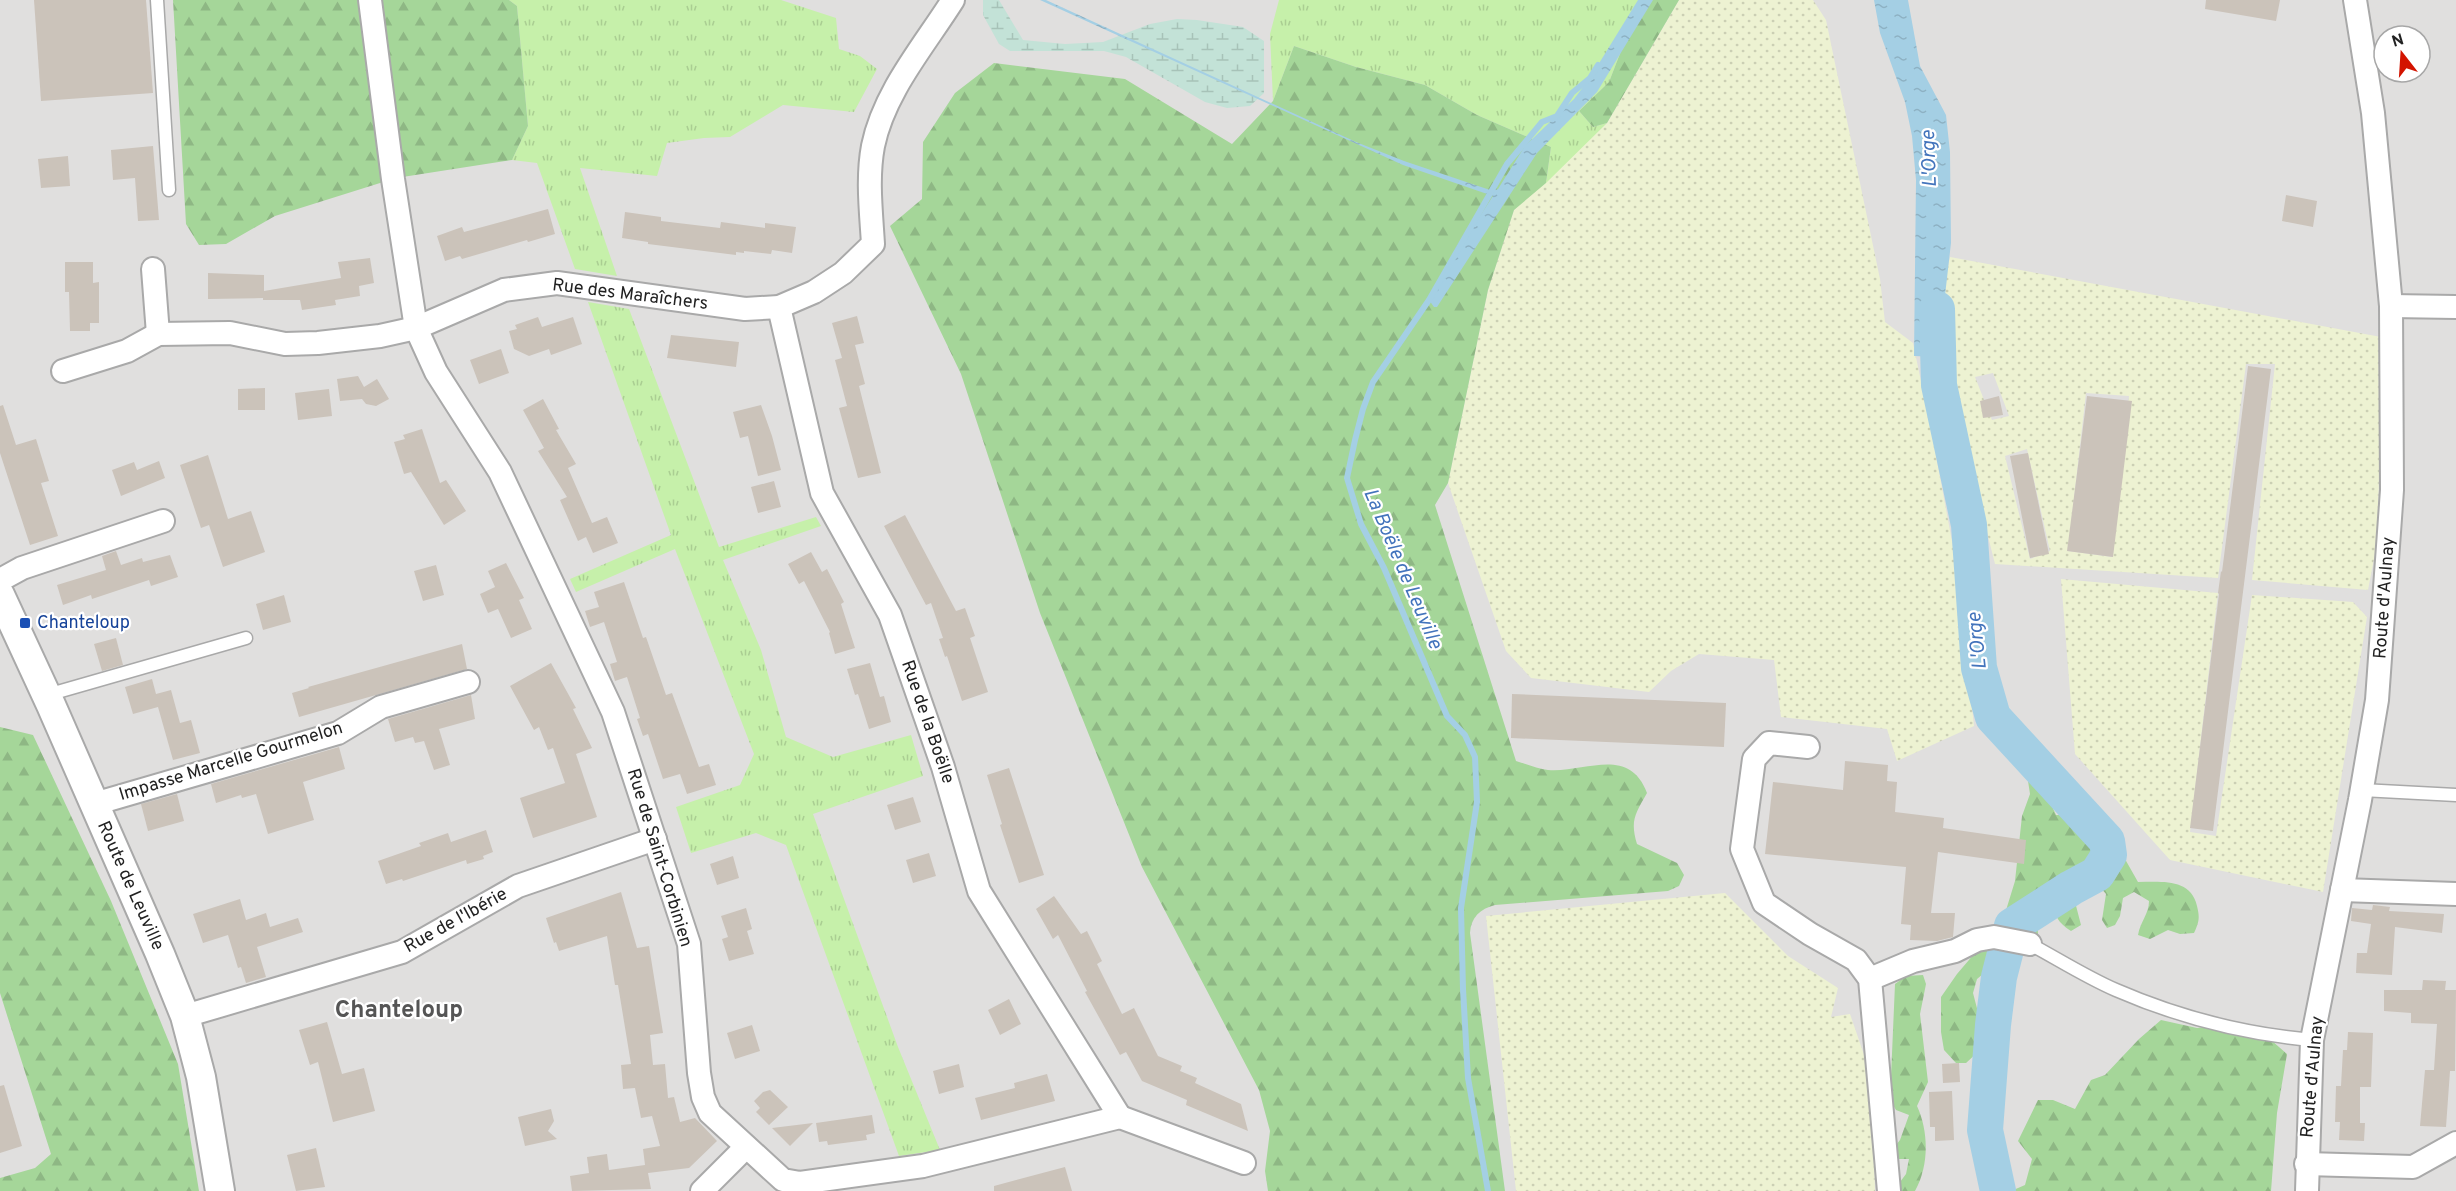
<svg xmlns="http://www.w3.org/2000/svg" width="2456" height="1191" font-family="Overpass,sans-serif">
	<defs>
		<pattern id="farmland-dots" width="8" height="8" patternUnits="userSpaceOnUse" patternTransform="scale(1.5)"><rect width="8" height="8" fill="#edf2d2"/><path d="M2 2h.1M6 6h.1" fill="none" stroke="#cbcfb4" stroke-width="1.8" stroke-linecap="round"/></pattern>
		<pattern id="grass-tufts" width="24" height="20" patternUnits="userSpaceOnUse" patternTransform="scale(1.5)"><rect width="24" height="20" fill="#c6f0aa"/><path d="M3 7l-1-3M5 7V3M7 7l1-3M15 17l-1-3M17 17v-4M19 17l1-3" fill="none" stroke="#aace92"/></pattern>
		<pattern id="forest-firs" width="22" height="20" patternUnits="userSpaceOnUse" patternTransform="scale(1.5)"><rect width="22" height="20" fill="#a5d699"/><path d="M5 1l3.5 6h-7zM16 11l3.5 6h-7z" fill="#8eb784"/></pattern>
		<pattern id="wetland-marsh" width="20" height="14" patternUnits="userSpaceOnUse" patternTransform="scale(1.5)"><rect width="20" height="14" fill="#c3e2d7"/><path d="M1 5h8M5 5V1M11 12h8M15 12V8" fill="none" stroke="#a7c2b8"/></pattern>
		<pattern id="water-ripples" width="26" height="14" patternUnits="userSpaceOnUse" patternTransform="scale(1.5)"><rect width="26" height="14" fill="#a4cfe4"/><path d="M2 4q2-2 4 0t4 0M15 11q2-2 4 0t4 0" fill="none" stroke="#8db1c3"/></pattern>
	</defs>
	<rect width="100%" height="100%" fill="#f3f0e8"/>
	<path fill="#e0dfde" fill-rule="evenodd" d="M0,0H2456V1191H0ZM2384,36H2420V72H2384Z"/>
	<g fill="url(#farmland-dots)" fill-rule="evenodd">
		<path d="M1679,0H1813L1826,20L1880,279L1885,322L1913,343L1931,429L1957,568L1974,726L1897,761L1887,729L1781,717L1774,660L1699,654L1671,671L1649,692L1531,678L1506,651L1448,483L1488,290L1514,210L1607,123Z"/>
		<path d="M1950,257L2381,337L2378,538L2368,590L2252,580L2275,364H2246L2218,578L1995,564L1972,473L1937,314ZM1993,373L2009,416L1992,420L1975,377ZM2086,393L2129,396L2112,557L2068,551ZM2027,449L2050,551L2030,559L2005,456Z"/>
		<path d="M2061,579L2218,593L2190,832L2216,836L2252,595L2353,602L2367,617L2323,892L2170,860L2075,754Z"/>
		<path d="M1725,893L1788,956L1838,988L1831,1017L1850,1014L1872,1078L1875,1191H1516L1486,916Z"/>
	</g>
	<g fill="url(#grass-tufts)">
		<path d="M509,0H781L836,18L839,49L860,56L877,69L854,112L783,105L730,137L704,138L667,143L657,176L580,168L617,276L575,269L537,163L512,160L528,126L517,6Z"/>
		<path d="M1279,0H1645L1626,38L1609,82L1579,111L1593,127L1607,123L1546,183L1551,147L1477,115L1425,85L1356,67L1294,46L1273,101L1270,34Z"/>
		<path d="M588,302L629,309L719,547L816,517L821,526L723,560L761,650L786,737L833,757L911,735L923,776L813,814L898,1047L940,1150L899,1156L786,845L756,833L691,853L676,807L740,785L754,754L675,549L576,592L570,579L671,535Z"/>
	</g>
	<g fill="url(#forest-firs)">
		<path d="M173,0H509L517,6L528,126L512,160L396,178L275,216L226,244L199,245L186,224Z"/>
		<path d="M1645,0H1679L1607,123L1593,127L1579,111L1609,82L1626,38Z"/>
		<path d="M1294,46L1356,67L1425,85L1477,115L1551,147L1546,183L1514,210L1488,290L1448,483L1435,505L1516,761C1526,764 1538,769 1548,770C1585,773 1629,745 1647,793C1635,814 1630,821 1637,844L1677,863L1684,875L1679,886L1668,891L1495,905C1480,909 1471,917 1470,933L1505,1191H1268L1265,1171L1270,1131L1259,1090L1142,867L1040,613L961,374L890,226L922,199L923,142L955,93L994,63L1125,79L1232,144L1273,101Z"/>
		<path d="M0,727L33,735L111,901L178,1064L199,1191H0V1178L35,1168L51,1154L0,993Z"/>
		<path d="M2037,774L2045,778L2047,795L2056,815H2069L2094,842L2121,852L2138,882C2161,882 2191,878 2197,906C2200,918 2199,922 2194,933L2180,934L2168,930L2150,939L2138,935C2140,922 2149,914 2149,901L2134,892L2123,898L2120,916L2115,925L2107,928L2102,920L2106,894L2100,887L2088,889L2074,898L2081,925L2071,931C2045,914 2063,908 2051,889L2042,890L2036,902L2038,934L2032,940L2017,943L2006,955L1977,979L1973,993L1979,1016V1051L1966,1063H1956L1944,1050L1941,1032V997L1957,974L2003,920L2015,881L2022,816L2030,794L2028,781Z"/>
		<path d="M1923,975L1926,984L1920,1014L1928,1082L1917,1106C1929,1132 1929,1166 1915,1191H1896L1897,1186L1906,1174L1909,1159H1897L1892,1150L1900,1140L1909,1115L1896,1110L1890,1100L1895,984L1906,976Z"/>
		<path d="M2161,1020L2197,1028L2219,1025L2271,1040L2287,1054L2277,1113L2271,1191H2011L2025,1185L2032,1159L2018,1141L2038,1100H2053L2075,1109L2091,1080L2105,1075L2139,1039Z"/>
	</g>
	<path fill="url(#wetland-marsh)" d="M983,0H999L1023,40L1065,44L1103,42L1150,24L1177,19L1197,20L1243,27L1264,41V93L1250,106L1227,108L1205,102L1126,57L1104,51H1010L999,44L983,15Z"/>
	<g fill="url(#water-ripples)">
		<path d="M1040,0H1046L1356,142L1404,161L1493,191L1498,189L1525,146L1574,99L1590,78L1638,0H1653L1597,92L1537,153L1437,307H1434L1429,300L1431,292L1493,196L1403,165Z"/>
		<path d="M1874,0H1908L1920,66L1946,115L1950,152L1951,243L1938,357L1914,356L1916,180L1912,136L1905,102L1880,33Z"/>
	</g>
	<g fill="none" stroke-linecap="round" stroke-linejoin="round">
		<path stroke="#a4cfe4" stroke-width="6" d="M1488,1191L1468,1078L1463,989L1461,908L1477,802L1475,757L1465,735L1447,716L1384,568L1361,524L1347,478L1355,440L1363,409L1373,382L1429,300L1507,164L1542,122L1557,116L1572,93L1590,78L1598,65"/>
		<path stroke="#a4cfe4" stroke-width="36" d="M1937,309L1939,385L1969,525L1979,668L1993,717L2107,841L2109,855L2097,874L2071,888L2012,926L1999,977L1993,1025L1985,1130L1998,1191"/>
	</g>
	<g fill="#cbc3ba">
		<path d="M34,0H146L153,93L41,101Z"/>
		<path d="M2206,0H2280L2276,21L2205,9Z"/>
		<path d="M153,146L159,220L138,221L135,178L113,180L111,150Z"/>
		<path d="M68,156L70,186L41,188L38,159Z"/>
		<path d="M2286,195L2317,201L2313,227L2282,221Z"/>
		<path d="M548,209L555,234L528,242L527,240L462,259L460,256L445,261L437,236L462,227L464,232Z"/>
		<path d="M625,212L661,217V221L720,228L721,222L765,228V223L796,227L792,253L772,250L771,254L744,251V253L736,252V255L648,244V242L622,238Z"/>
		<path d="M370,258L374,283L359,286L360,296L335,300L336,305L302,310L300,300H263V298L208,299V273L264,275V291L341,278L338,262Z"/>
		<path d="M65,262H93V283L99,282V323H90V331H70L69,292H65Z"/>
		<path d="M857,316L864,343L855,345L865,384L859,386L881,473L858,478L839,408L847,406L835,360L842,358L832,323Z"/>
		<path d="M538,317L542,327L573,317L582,344L551,355L549,349L529,356L514,349L509,331L517,329L515,325Z"/>
		<path d="M671,335L739,342L736,367L667,358Z"/>
		<path d="M501,349L509,373L479,384L470,360Z"/>
		<path d="M2248,366L2271,369L2213,831L2190,828L2219,594L2218,593L2221,571L2222,572Z"/>
		<path d="M358,376L364,387L377,379L389,399L376,406L366,404L362,399L340,401L337,379Z"/>
		<path d="M265,388V410H238V389Z"/>
		<path d="M329,389L332,416L298,420L295,393Z"/>
		<path d="M1999,396L2003,415L1983,418L1980,401Z"/>
		<path d="M2087,396L2132,401L2113,557L2067,551Z"/>
		<path d="M543,399L559,429L556,430L576,464L568,468L592,523L607,517L618,543L593,553L586,537L578,541L560,500L567,497L538,451L544,448L523,410Z"/>
		<path d="M3,405L16,445L36,439L49,481L41,483L58,536L30,545L0,453V406Z"/>
		<path d="M761,405L772,436L781,470L758,476L748,436L740,438L733,412Z"/>
		<path d="M422,429L440,483L446,480L466,511L444,525L411,472L404,474L394,442L405,439L403,435Z"/>
		<path d="M2028,453L2049,554L2030,558L2010,456Z"/>
		<path d="M208,455L228,519L251,511L265,552L223,567L209,525L201,528L180,465Z"/>
		<path d="M159,461L165,478L121,496L112,470L134,462L137,470Z"/>
		<path d="M774,481L781,507L758,513L751,487Z"/>
		<path d="M905,515L956,611L965,608L975,636L970,638L988,692L962,701L947,656L945,657L939,639L943,638L931,603L926,605L884,526Z"/>
		<path d="M116,551L121,565L142,558L143,562L170,555L178,577L151,586L149,580L92,599L91,595L63,605L57,585L106,570L102,556Z"/>
		<path d="M811,552L822,572L827,569L844,602L841,604L855,648L835,654L829,633L830,632L804,581L799,584L788,564Z"/>
		<path d="M506,563L524,598L519,600L532,629L511,638L498,609L488,613L480,594L495,587L488,571Z"/>
		<path d="M436,565L444,595L423,601L414,571Z"/>
		<path d="M624,582L643,638L646,637L666,695L672,693L699,767L709,764L716,785L687,794L680,774L663,779L648,734L643,736L637,719L640,718L627,677L615,681L610,664L617,662L604,622L590,627L585,611L599,607L594,592Z"/>
		<path d="M284,595L291,622L263,630L256,604Z"/>
		<path d="M116,638L123,665L102,671L94,644Z"/>
		<path d="M462,644L467,669L299,717L292,693L309,688L308,687Z"/>
		<path d="M551,663L576,708L573,709L592,748L576,754L597,817L533,838L520,798L565,783L553,748L548,750L539,727L534,730L510,686Z"/>
		<path d="M870,663L880,697L884,696L891,722L869,729L858,694L855,695L847,669Z"/>
		<path d="M152,679L156,694L171,690L180,723L191,720L200,753L173,760L158,707L133,714L125,687Z"/>
		<path d="M1512,694L1726,703L1724,747L1511,738Z"/>
		<path d="M471,695L475,719L439,729L450,765L434,770L424,741L415,743L413,737L395,742L388,719Z"/>
		<path d="M339,747L345,769L303,782L314,820L268,834L256,794L242,798L241,795L216,803L211,784Z"/>
		<path d="M1845,761L1888,765L1887,781L1897,782L1895,812L1944,818L1943,828L2026,840L2024,864L1938,852L1931,913H1955L1953,937L1937,941L1910,940L1911,925L1901,924L1906,867L1765,854L1773,782L1843,790Z"/>
		<path d="M1009,768L1044,875L1019,883L1000,825L1002,824L987,775Z"/>
		<path d="M177,794L184,821L148,831L141,804Z"/>
		<path d="M913,797L921,822L895,830L887,805Z"/>
		<path d="M486,830L493,852L483,856L484,859L467,864L466,860L403,881L402,879L386,884L378,861L421,846L419,843L448,833L451,842Z"/>
		<path d="M929,853L936,876L913,883L906,860Z"/>
		<path d="M733,856L739,878L717,885L710,864Z"/>
		<path d="M621,892L637,948L649,946L663,1033L650,1035L653,1065L665,1064L668,1098L674,1097L680,1122L695,1118L717,1141L689,1168L648,1173L651,1189L572,1191L570,1176L589,1173L587,1157L607,1154L609,1170L645,1165L643,1149L660,1146L652,1116L641,1118L635,1088L623,1089L621,1065L631,1064L618,985H615L607,936L559,951L556,942L554,943L546,918Z"/>
		<path d="M1054,896L1081,934L1087,931L1102,961L1097,964L1122,1014L1134,1008L1158,1056L1182,1066L1180,1071L1197,1078L1195,1083L1241,1104L1248,1131L1186,1105L1187,1100L1142,1081L1126,1052L1120,1055L1085,992L1087,991L1058,935L1053,939L1036,909Z"/>
		<path d="M240,899L246,920L266,913L270,927L298,918L303,932L257,947L266,977L246,983L241,967L238,968L228,935L203,943L193,914Z"/>
		<path d="M2373,905L2390,907L2389,911L2444,914L2442,933L2395,927L2392,975L2356,973L2357,953H2367L2371,924L2351,921L2352,908L2372,910Z"/>
		<path d="M746,908L752,929L747,931L754,954L729,961L722,939L728,937L721,916Z"/>
		<path d="M2423,980L2446,981L2445,990H2456L2455,1071H2450L2446,1127L2420,1126L2425,1070H2434L2437,1024L2411,1023V1013L2384,1011V990H2422Z"/>
		<path d="M1009,999L1021,1024L1000,1035L988,1010Z"/>
		<path d="M327,1022L342,1074L364,1068L375,1111L333,1122L318,1062L310,1065L299,1030Z"/>
		<path d="M752,1025L760,1051L735,1059L727,1033Z"/>
		<path d="M2348,1032L2373,1033L2371,1087H2360V1123H2365L2364,1141L2339,1140L2340,1122H2335L2336,1086H2341L2343,1050H2347Z"/>
		<path d="M1959,1063L1960,1082L1943,1083L1942,1064Z"/>
		<path d="M959,1064L964,1087L939,1094L933,1071Z"/>
		<path d="M1047,1074L1055,1101L981,1120L975,1098L1015,1088L1014,1083Z"/>
		<path d="M4,1085L22,1146L0,1153V1086Z"/>
		<path d="M770,1090L788,1107L769,1125L756,1112L760,1108L754,1101L763,1092Z"/>
		<path d="M1952,1091L1954,1140L1935,1141V1127H1930L1929,1092Z"/>
		<path d="M551,1109L554,1121L548,1131L557,1139L525,1146L518,1117Z"/>
		<path d="M872,1115L875,1133L866,1135L867,1140L828,1145L827,1141L819,1142L816,1123Z"/>
		<path d="M813,1123L790,1146L772,1128Z"/>
		<path d="M316,1148L325,1187L296,1191L287,1155Z"/>
		<path d="M1065,1167L1072,1191H994V1186Z"/>
	</g>
	<g fill="none" stroke-linecap="round" stroke-linejoin="round">
		<g stroke="#a9a9a9" stroke-width="15">
			<g id="service">
				<path d="M157,0L169,190"/>
				<path d="M47,695L246,638"/>
				<path d="M2362,790L2456,795"/>
				<path d="M2030,944C2058,959 2086,977 2116,990C2178,1017 2245,1034 2312,1040"/>
			</g>
		</g>
		<g stroke="#a9a9a9" stroke-width="26">
			<g id="minor">
				<path d="M370,0L393,179L416,328L436,372L500,472L613,712L689,944L699,1073L703,1097L710,1113L783,1180L800,1183L923,1166L1120,1117L1244,1163"/>
				<path d="M153,269L158,334L230,333L285,344L318,343L380,336L416,328L504,290L557,283L745,309L779,307L814,292L843,273L873,244C871,211 867,178 873,146C884,92 924,46 953,0"/>
				<path d="M2391,306L2456,307"/>
				<path d="M779,307L822,493L890,615L943,767L979,891L1120,1117"/>
				<path d="M63,371L127,351L158,334"/>
				<path d="M0,580L22,568L163,521"/>
				<path d="M1808,747L1769,743L1754,759L1742,849L1764,903L1810,934L1856,960L1870,979L1889,1191"/>
				<path d="M94,804L338,733L381,707L468,682"/>
				<path d="M2342,890L2456,894"/>
				<path d="M1870,979L1913,961L1955,951L1977,940L1994,937L2030,944"/>
				<path d="M185,1016L402,952L518,886L655,839"/>
				<path d="M2306,1164L2413,1167L2456,1143"/>
				<path d="M702,1191L746,1147"/>
				<path d="M2307,1191L2312,1040L2360,800L2377,700L2392,490L2391,306L2373,113L2355,0"/>
			</g>
		</g>
		<g stroke="#a9a9a9" stroke-width="32">
			<path id="tertiary" d="M0,595L51,705L160,954L185,1016L201,1077L220,1191"/>
		</g>
		<use href="#service" stroke="#fff" stroke-width="12"/>
		<use href="#minor" stroke="#fff" stroke-width="22"/>
		<use href="#tertiary" stroke="#fff" stroke-width="28"/>
	</g>
	<rect fill="#1a4fb4" stroke="#fff" stroke-width="2" x="19" y="617" width="12" height="12" rx="3"/>
	<g text-anchor="middle" dominant-baseline="central" stroke-width="4.5" stroke-linejoin="round" paint-order="stroke">
		<g font-size="18" fill="#222" stroke="#fff">
			<text transform="translate(630 295) rotate(7)">Rue des Maraîchers</text>
			<text transform="translate(2385 598) rotate(-86)">Route d'Aulnay</text>
			<text transform="translate(927 722) rotate(71)">Rue de la Boëlle</text>
			<text transform="translate(231 762) rotate(-17)">Impasse Marcelle Gourmelon</text>
			<text transform="translate(659 858) rotate(73)">Rue de Saint-Corbinien</text>
			<text transform="translate(130 886) rotate(66)">Route de Leuville</text>
			<text transform="translate(456 921) rotate(-29)">Rue de l'Ibérie</text>
			<text transform="translate(2313 1077) rotate(-85)">Route d'Aulnay</text>
		</g>
		<g font-size="18" fill="#164399" stroke="#fff" text-anchor="start">
			<text x="37" y="623">Chanteloup</text>
		</g>
		<g font-size="20" font-style="italic" fill="#4374bc" stroke="#fff">
			<text transform="translate(1930 159) rotate(-92)">L'Orge</text>
			<text transform="translate(1402 569) rotate(67)">La Boële de Leuville</text>
			<text transform="translate(1978 641) rotate(-96)">L'Orge</text>
		</g>
		<g font-size="24" font-weight="bold" fill="#555" stroke="#fff">
			<text x="399" y="1011">Chanteloup</text>
		</g>
	</g>
	<g transform="translate(2402 54) rotate(343)"><circle r="28" fill="#ffffff" stroke="#a7a7a7" stroke-width="1.5"/>
	<path d="M0-4.5L10 22L0 15L-10 22Z" fill="#d31400"/>
	<text y="-9" font-size="16" font-weight="bold" text-anchor="middle" fill="#222222">N</text>
	</g>
</svg>
